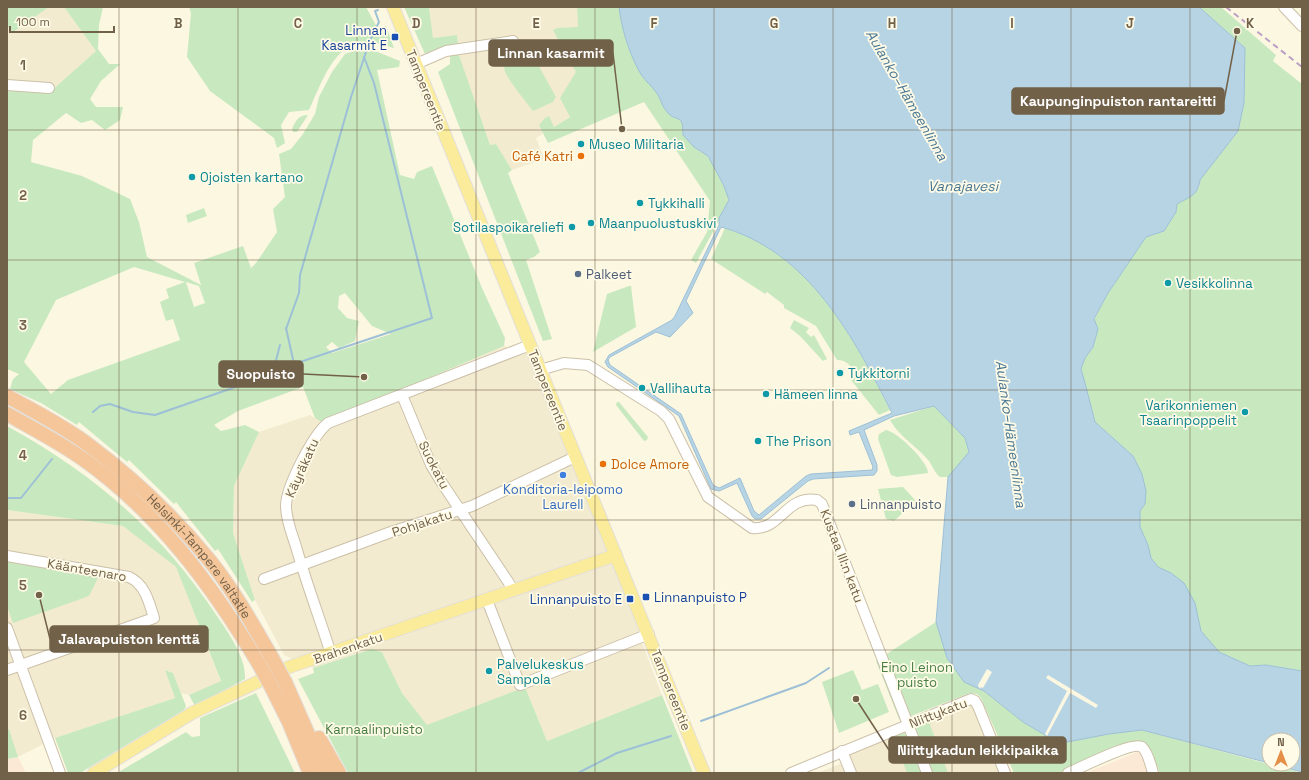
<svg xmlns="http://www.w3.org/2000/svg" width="1309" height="780" font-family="'Space Grotesk',sans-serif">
	<rect width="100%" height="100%" fill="#fcf7e1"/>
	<g fill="#f3ebd0">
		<path d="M49,7H64L96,51L50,92L7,90V25L13,32Z"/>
		<path d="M429,7H577L578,27L591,77L576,113L536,138L544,159L512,170L496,144L490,145L460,60L457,36L433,38Z"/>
		<path d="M504,346L529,353L648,639L641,640L662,695L547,741L525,687L427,726L402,693L382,652L372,649L313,668L284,655L255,600L233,533L234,486L259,432L310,415L323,423Z"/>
		<path d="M7,510L123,526L176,567L221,682L189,695L181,693L173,673L165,670L175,698L55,738L18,757L9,730H7Z"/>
		<path d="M972,704L1000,773H946L926,722Z"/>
		<path d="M896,735L911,773H856L848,754Z"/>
		<path d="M840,764L843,765L846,773H818Z"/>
	</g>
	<g fill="#fce9d5">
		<path d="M1140,751L1149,773H1086Z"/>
		<path d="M18,757L26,773H7V759Z"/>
	</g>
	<g fill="#c8e9c0" fill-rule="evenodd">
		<path d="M7,7H49L13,32L7,25Z"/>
		<path d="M64,7H103L99,25L98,49L109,64H120L101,81L90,99L96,107H123L120,120L105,130L92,120L81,123L66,113L33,140L31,162L82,176L130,199L139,222L147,257L201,285L194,263L243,246L251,268L256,263L277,232L273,209L285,197L279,154L291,149L303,134L315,114L319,97L332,72L345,54L359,49L375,51L400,61L399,67L377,70L400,175L414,179L417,172L432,166L482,288L505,338L504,346L323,423L315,418L303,387L238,411L214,425L221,431L245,425L259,432L234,486L233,533L255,600L252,602L218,549L215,551L176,502L174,504L129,460L127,462L79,422L77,425L41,403L10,389L13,379L19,374L7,369V90L50,92L96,51ZM134,267L185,282L166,289L169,298L160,302L166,321L173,319L180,340L68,380L51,394L24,362L56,300ZM186,282L199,286L205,303L194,307ZM345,293L372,326L391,334L332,353L326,347L332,342L339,348L355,341L359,321L347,318L338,308L339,296Z"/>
		<path d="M189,7H366L378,29L386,26L394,48C386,46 376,42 367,42C334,41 321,85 309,110L289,112L281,125L285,143L277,148L274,138L210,91L187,57L191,13Z"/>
		<path d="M404,7H429L433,38L457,35L458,44L425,54Z"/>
		<path d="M577,7H619C622,29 628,52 640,72C644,80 653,86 658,94C665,107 662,113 679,118L699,151L706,154L711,162L728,194V204L696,263L691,260L707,232L710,201L644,102L548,143L539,125L545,118L549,116L554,127L570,117L560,98L576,72L553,30L557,28L578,27Z"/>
		<path d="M1199,7H1221L1276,55L1273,61L1302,84V671L1266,665L1250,666L1219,652L1200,631L1198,615L1171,573L1158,567L1151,558L1148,545L1140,527V511L1145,504L1142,474L1133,456L1095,422L1081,369L1085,358L1093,347L1098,329L1094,320L1108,293L1146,237L1164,231L1176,212L1177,204L1199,188L1200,180L1238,131L1245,48Z"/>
		<path d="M524,43L527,45L556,97L553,102L533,111C526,102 509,81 505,72C502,63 507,51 512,45Z"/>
		<path d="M455,53L459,55L490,145L496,144L512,170L508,173L540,252L534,257L526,260L552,339L543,341L438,72L450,64V54Z"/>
		<path d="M308,115L297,132H293L292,129C295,121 299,115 308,115Z"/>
		<path d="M204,208L207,216L188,223L186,215Z"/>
		<path d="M725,228C734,232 745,234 753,239C821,275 857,344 890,410L879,415L851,380C856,370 849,360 837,360L816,326L784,308V305L767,292L765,294L711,259Z"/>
		<path d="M629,286H631L636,327L593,352L607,294Z"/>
		<path d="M794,320L809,328L806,332L811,337L814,335L827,359L823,361L800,336L790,328Z"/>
		<path d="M617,402H619L648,437L647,440L644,441L616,405Z"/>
		<path d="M934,406L965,438L969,453L948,477H940C935,473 933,467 929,461C917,446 899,437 890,420Z"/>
		<path d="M7,426C96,475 161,532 217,616C229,634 246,657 245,679L195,706L189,695L221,681L176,567L123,526L7,510Z"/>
		<path d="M886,430C898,432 928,462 928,473L897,477L891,475L878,439L879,434Z"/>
		<path d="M903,487L916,501L894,521L886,519L878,489Z"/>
		<path d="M7,560L99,576L89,596L13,623L7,606Z"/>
		<path d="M936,622L947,658L973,686L984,691L1023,722L1055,741L1142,730L1302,773H1160L1149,749H1115L1060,773H1014L981,698L977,694L970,693L911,716L899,719L876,661Z"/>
		<path d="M372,649L382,652L402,693L427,725L525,687L547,741L662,695L693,773H348L298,679L314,673L313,668Z"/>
		<path d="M165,670L173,673L186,706L184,710L80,773H68L55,738L175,698Z"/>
		<path d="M853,670L862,690L878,684L889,712L839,733L822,682Z"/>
		<path d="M256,693L295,773H117L186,732L192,737L200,736V718Z"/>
		<path d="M929,722L948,773H933L916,730L918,726Z"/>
		<path d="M9,729L18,757L7,759V730Z"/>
		<path d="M904,733L907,736L921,773H907L893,737Z"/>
	</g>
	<path fill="#b7d4e5" stroke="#9dc0d6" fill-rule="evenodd" d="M619,7H1199L1245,48L1244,103L1238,131L1200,180C1198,196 1189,197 1177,204L1176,212L1164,231L1146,237L1108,293L1094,319L1098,329L1093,347L1085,358L1081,369L1085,383L1095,422L1133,456L1142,474L1146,491L1145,504L1140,511V527L1148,545L1151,558L1158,567L1171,573L1184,583L1195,603L1201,631L1219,652L1250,666L1266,665L1302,671V772L1272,764H1293V740H1269V763L1142,730L1109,734L1067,742L1055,741L1023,722L984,691L964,682L947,658L936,622L948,477L969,452L965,438L934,406L894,416L864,430L877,465V471L874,475L813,479L808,481L761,519H755L752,516L737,483L719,491L711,489L679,416L608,367L605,362L609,355L672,320L675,316L719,225V218L729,200L724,186L708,156L694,147L683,135C683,112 677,123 668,113C662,107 661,99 656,92C651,85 643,79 639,71C628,50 622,30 619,7ZM721,227C809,251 854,338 892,413L849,431L850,435L859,432L873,467L872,470L811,474L806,476L759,515L754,511L740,478L719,488L713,485L681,414L610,365L608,360L610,357L656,332L670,337L693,313L686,301Z"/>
	<g fill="#fcf7e1">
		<path d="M987,669L992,672L983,688L981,687L980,689L978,685Z"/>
		<path d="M1048,675L1098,705L1096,708L1070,693L1047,736L1045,734L1067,691L1046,678Z"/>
	</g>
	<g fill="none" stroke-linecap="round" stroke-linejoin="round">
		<g stroke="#9dc0d6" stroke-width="2">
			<path d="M370,40L379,22L375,11L378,10"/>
			<path d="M286,328L294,364L432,318L374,83L364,57"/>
			<path d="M286,329L299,293L300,275L351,97L366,52"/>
			<path d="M93,412L100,406L110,404L133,412L155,415L270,375L273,372L280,345"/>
			<path d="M7,498H21L52,459"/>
			<path d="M701,721L806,683L829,668"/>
			<path d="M578,773L617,753L671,736"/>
		</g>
		<g stroke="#ccc0a8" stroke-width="12">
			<g id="minor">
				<path d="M1284,7L1302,26"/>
				<path d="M416,64L446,51L513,41"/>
				<path d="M7,85L49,88"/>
				<path d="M540,370L564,363L588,365L661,411L669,419L708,497L752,528C781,531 785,495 817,500L822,504L927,773"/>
				<path d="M402,395L431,465L442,483L509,583L512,591"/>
				<path d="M7,556L129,577C145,584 149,602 154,618L7,670"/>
				<path d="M264,579L391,532L472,506L575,457"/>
				<path d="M487,600L520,685L649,634"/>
				<path d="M7,628L60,773"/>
				<path d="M331,654C320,619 307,585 297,550C293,536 286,521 286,506C286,487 313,435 328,423L530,345"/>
				<path d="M842,751L851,773"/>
				<path d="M791,773L971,699L975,701L978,706L1005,773"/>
				<path d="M1068,773C1080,768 1133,741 1142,747C1148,752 1151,766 1153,773"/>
			</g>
		</g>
		<g stroke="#e3dfdb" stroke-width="14">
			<g id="major">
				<path d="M393,7L704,773"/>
				<path d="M94,773L192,713L289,667L616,555"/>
			</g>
		</g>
		<g stroke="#e3dfdb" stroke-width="16">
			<g id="highway">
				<path id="s1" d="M7,396C35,412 64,426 90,446C134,479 175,518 210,561C234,591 253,625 272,658"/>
				<path d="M7,414C32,428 59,442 83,459C158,512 212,585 259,664"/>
				<path d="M285,682L325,773"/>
				<path d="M271,686L289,722L310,773"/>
				<path d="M319,738L339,773"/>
			</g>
		</g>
		<use href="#minor" stroke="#fff" stroke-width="10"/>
		<use href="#major" stroke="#faec9a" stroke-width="12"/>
		<use href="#highway" stroke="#f5c699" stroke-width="14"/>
		<path stroke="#bca1c4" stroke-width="2" stroke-dasharray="6 4" stroke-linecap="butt" d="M1226,7L1302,67"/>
		<g stroke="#e3dfdb" stroke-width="16" stroke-linecap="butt">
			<g id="highway-bridge">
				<path d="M272,658L285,682"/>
				<path d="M259,664L271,686"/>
			</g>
		</g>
		<use href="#highway-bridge" stroke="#f5c699" stroke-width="14"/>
	</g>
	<path fill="none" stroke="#726149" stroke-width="1" stroke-opacity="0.55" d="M119,7V773M238,7V773M357,7V773M476,7V773M595,7V773M714,7V773M833,7V773M952,7V773M1071,7V773M1190,7V773M7,130H1302M7,260H1302M7,390H1302M7,520H1302M7,650H1302"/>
	<g fill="#1a4fb4" stroke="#fffbe7" stroke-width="1.5">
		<rect x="391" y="33" width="8" height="8" rx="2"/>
		<rect x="642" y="593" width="8" height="8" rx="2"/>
		<rect x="626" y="595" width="8" height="8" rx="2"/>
	</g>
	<g fill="#0f9aa8" stroke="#fffbe7" stroke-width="1.5">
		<circle cx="581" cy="144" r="4"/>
		<circle cx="192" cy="177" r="4"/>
		<circle cx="640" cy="203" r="4"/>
		<circle cx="591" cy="223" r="4"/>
		<circle cx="572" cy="227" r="4"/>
		<circle cx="1168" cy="283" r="4"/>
		<circle cx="840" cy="373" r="4"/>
		<circle cx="642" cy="388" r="4"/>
		<circle cx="766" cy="394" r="4"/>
		<circle cx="1245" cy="412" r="4"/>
		<circle cx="758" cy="441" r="4"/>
		<circle cx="489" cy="671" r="4"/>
	</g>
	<g fill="#e8710a" stroke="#fffbe7" stroke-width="1.5">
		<circle cx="581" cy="156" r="4"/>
		<circle cx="603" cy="464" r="4"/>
	</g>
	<g fill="#5c6f8a" stroke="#fffbe7" stroke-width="1.5">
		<circle cx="578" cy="274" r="4"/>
		<circle cx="852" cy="504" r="4"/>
	</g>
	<circle fill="#3f7fe0" stroke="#fffbe7" stroke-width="1.5" cx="563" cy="475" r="4"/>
	<g text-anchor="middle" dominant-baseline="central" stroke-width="3.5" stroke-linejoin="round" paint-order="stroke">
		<g font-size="13" fill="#164399" stroke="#fffbe7" text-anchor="end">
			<text x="387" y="30">Linnan<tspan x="387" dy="15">Kasarmit E</tspan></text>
			<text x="654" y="597" text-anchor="start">Linnanpuisto P</text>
			<text x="622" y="599">Linnanpuisto E</text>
		</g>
		<g font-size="13" fill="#726149" stroke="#fffbe7">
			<text transform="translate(426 90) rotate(68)">Tampereentie</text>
			<text transform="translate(548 390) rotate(68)">Tampereentie</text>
			<text transform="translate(434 465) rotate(63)">Suokatu</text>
			<text transform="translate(302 468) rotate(-66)">Käyräkatu</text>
			<text transform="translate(422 523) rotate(-18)">Pohjakatu</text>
			<text transform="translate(842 556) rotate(69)">Kustaa III:n katu</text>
			<text stroke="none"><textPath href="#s1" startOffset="253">Helsinki-Tampere valtatie</textPath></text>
			<text transform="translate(87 570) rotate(10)">Käänteenaro</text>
			<text transform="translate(348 648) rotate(-19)">Brahenkatu</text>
			<text transform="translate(671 690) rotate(68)">Tampereentie</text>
			<text transform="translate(938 713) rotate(-21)">Niittykatu</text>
		</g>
		<g font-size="13" fill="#0d838f" stroke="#fffbe7" text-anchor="start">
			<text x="589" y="144">Museo Militaria</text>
			<text x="200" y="177">Ojoisten kartano</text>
			<text x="648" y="203">Tykkihalli</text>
			<text x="599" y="223">Maanpuolustuskivi</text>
			<text x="564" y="227" text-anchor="end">Sotilaspoikareliefi</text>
			<text x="1176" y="283">Vesikkolinna</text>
			<text x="848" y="373">Tykkitorni</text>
			<text x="650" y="388">Vallihauta</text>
			<text x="774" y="394">Hämeen linna</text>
			<text x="1237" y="405" text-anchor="end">Varikonniemen<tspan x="1237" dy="15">Tsaarinpoppelit</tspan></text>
			<text x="766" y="441">The Prison</text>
			<text x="497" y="664">Palvelukeskus<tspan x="497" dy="15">Sampola</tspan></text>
		</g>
		<g font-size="13" fill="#c56008" stroke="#fffbe7" text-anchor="end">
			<text x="573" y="156">Café Katri</text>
			<text x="611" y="464" text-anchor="start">Dolce Amore</text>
		</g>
		<g font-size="13" fill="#4e5e75" stroke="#fffbe7" text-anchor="start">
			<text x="586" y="274">Palkeet</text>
			<text x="860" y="504">Linnanpuisto</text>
		</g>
		<g font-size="13" fill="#366cbe" stroke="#fffbe7">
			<text x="563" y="489">Konditoria-leipomo<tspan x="563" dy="15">Laurell</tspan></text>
		</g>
		<g font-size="13" fill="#487e43" stroke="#fffbe7">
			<text x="917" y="667">Eino Leinon<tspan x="917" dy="15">puisto</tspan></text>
			<text x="374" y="729">Karnaalinpuisto</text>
		</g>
		<g font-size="14" font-style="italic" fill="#497793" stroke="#fffbe7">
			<text transform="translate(907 95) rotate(60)">Aulanko–Hämeenlinna</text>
			<text x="963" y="186">Vanajavesi</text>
			<text transform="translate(1011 434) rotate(82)">Aulanko–Hämeenlinna</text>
		</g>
	</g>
	<g font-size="13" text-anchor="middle" font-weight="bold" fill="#726149" stroke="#fffbe7" stroke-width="3.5" stroke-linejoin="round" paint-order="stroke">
		<text x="178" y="28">B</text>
		<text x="298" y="28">C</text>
		<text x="416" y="28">D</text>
		<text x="536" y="28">E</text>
		<text x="654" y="28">F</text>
		<text x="774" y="28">G</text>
		<text x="892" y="28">H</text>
		<text x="1012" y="28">I</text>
		<text x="1130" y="28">J</text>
		<text x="1250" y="28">K</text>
		<text x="23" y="70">1</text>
		<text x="23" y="200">2</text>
		<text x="23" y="330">3</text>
		<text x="23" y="460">4</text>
		<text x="23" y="590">5</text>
		<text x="23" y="720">6</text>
	</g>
	<path fill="none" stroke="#726149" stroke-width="1.5" d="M622 129L613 53M1237 31L1224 101M364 377L303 374M39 595L50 639M856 699L889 750"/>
	<g fill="#726149" stroke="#fffbe7" stroke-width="1.5">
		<circle cx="622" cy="129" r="4"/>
		<circle cx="1237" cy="31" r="4"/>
		<circle cx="364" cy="377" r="4"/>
		<circle cx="39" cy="595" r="4"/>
		<circle cx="856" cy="699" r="4"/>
	</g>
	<g fill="#726149" stroke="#726149" stroke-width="1.5">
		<rect x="489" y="40" width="124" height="26" rx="4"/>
		<rect x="1012" y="88" width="212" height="26" rx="4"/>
		<rect x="219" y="361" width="84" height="26" rx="4"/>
		<rect x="50" y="626" width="158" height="26" rx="4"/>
		<rect x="889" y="737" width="177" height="26" rx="4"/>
	</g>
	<g font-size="14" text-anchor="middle" font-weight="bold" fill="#fff">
		<text x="551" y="58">Linnan kasarmit</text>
		<text x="1118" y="106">Kaupunginpuiston rantareitti</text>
		<text x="261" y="379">Suopuisto</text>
		<text x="129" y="644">Jalavapuiston kenttä</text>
		<text x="978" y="755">Niittykadun leikkipaikka</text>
	</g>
	<rect width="1309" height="780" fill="none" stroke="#726149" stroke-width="16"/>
	<g transform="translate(1281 752)"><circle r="19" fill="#fffbe7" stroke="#c7bda8"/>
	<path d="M0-3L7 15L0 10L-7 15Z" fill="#e58e48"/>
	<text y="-6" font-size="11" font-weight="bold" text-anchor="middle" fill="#726149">N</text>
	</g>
	<path d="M10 26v6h104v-6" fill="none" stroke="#726149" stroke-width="2"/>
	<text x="16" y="26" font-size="12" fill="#726149" stroke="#fffbe7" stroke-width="3" paint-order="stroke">100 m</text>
</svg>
